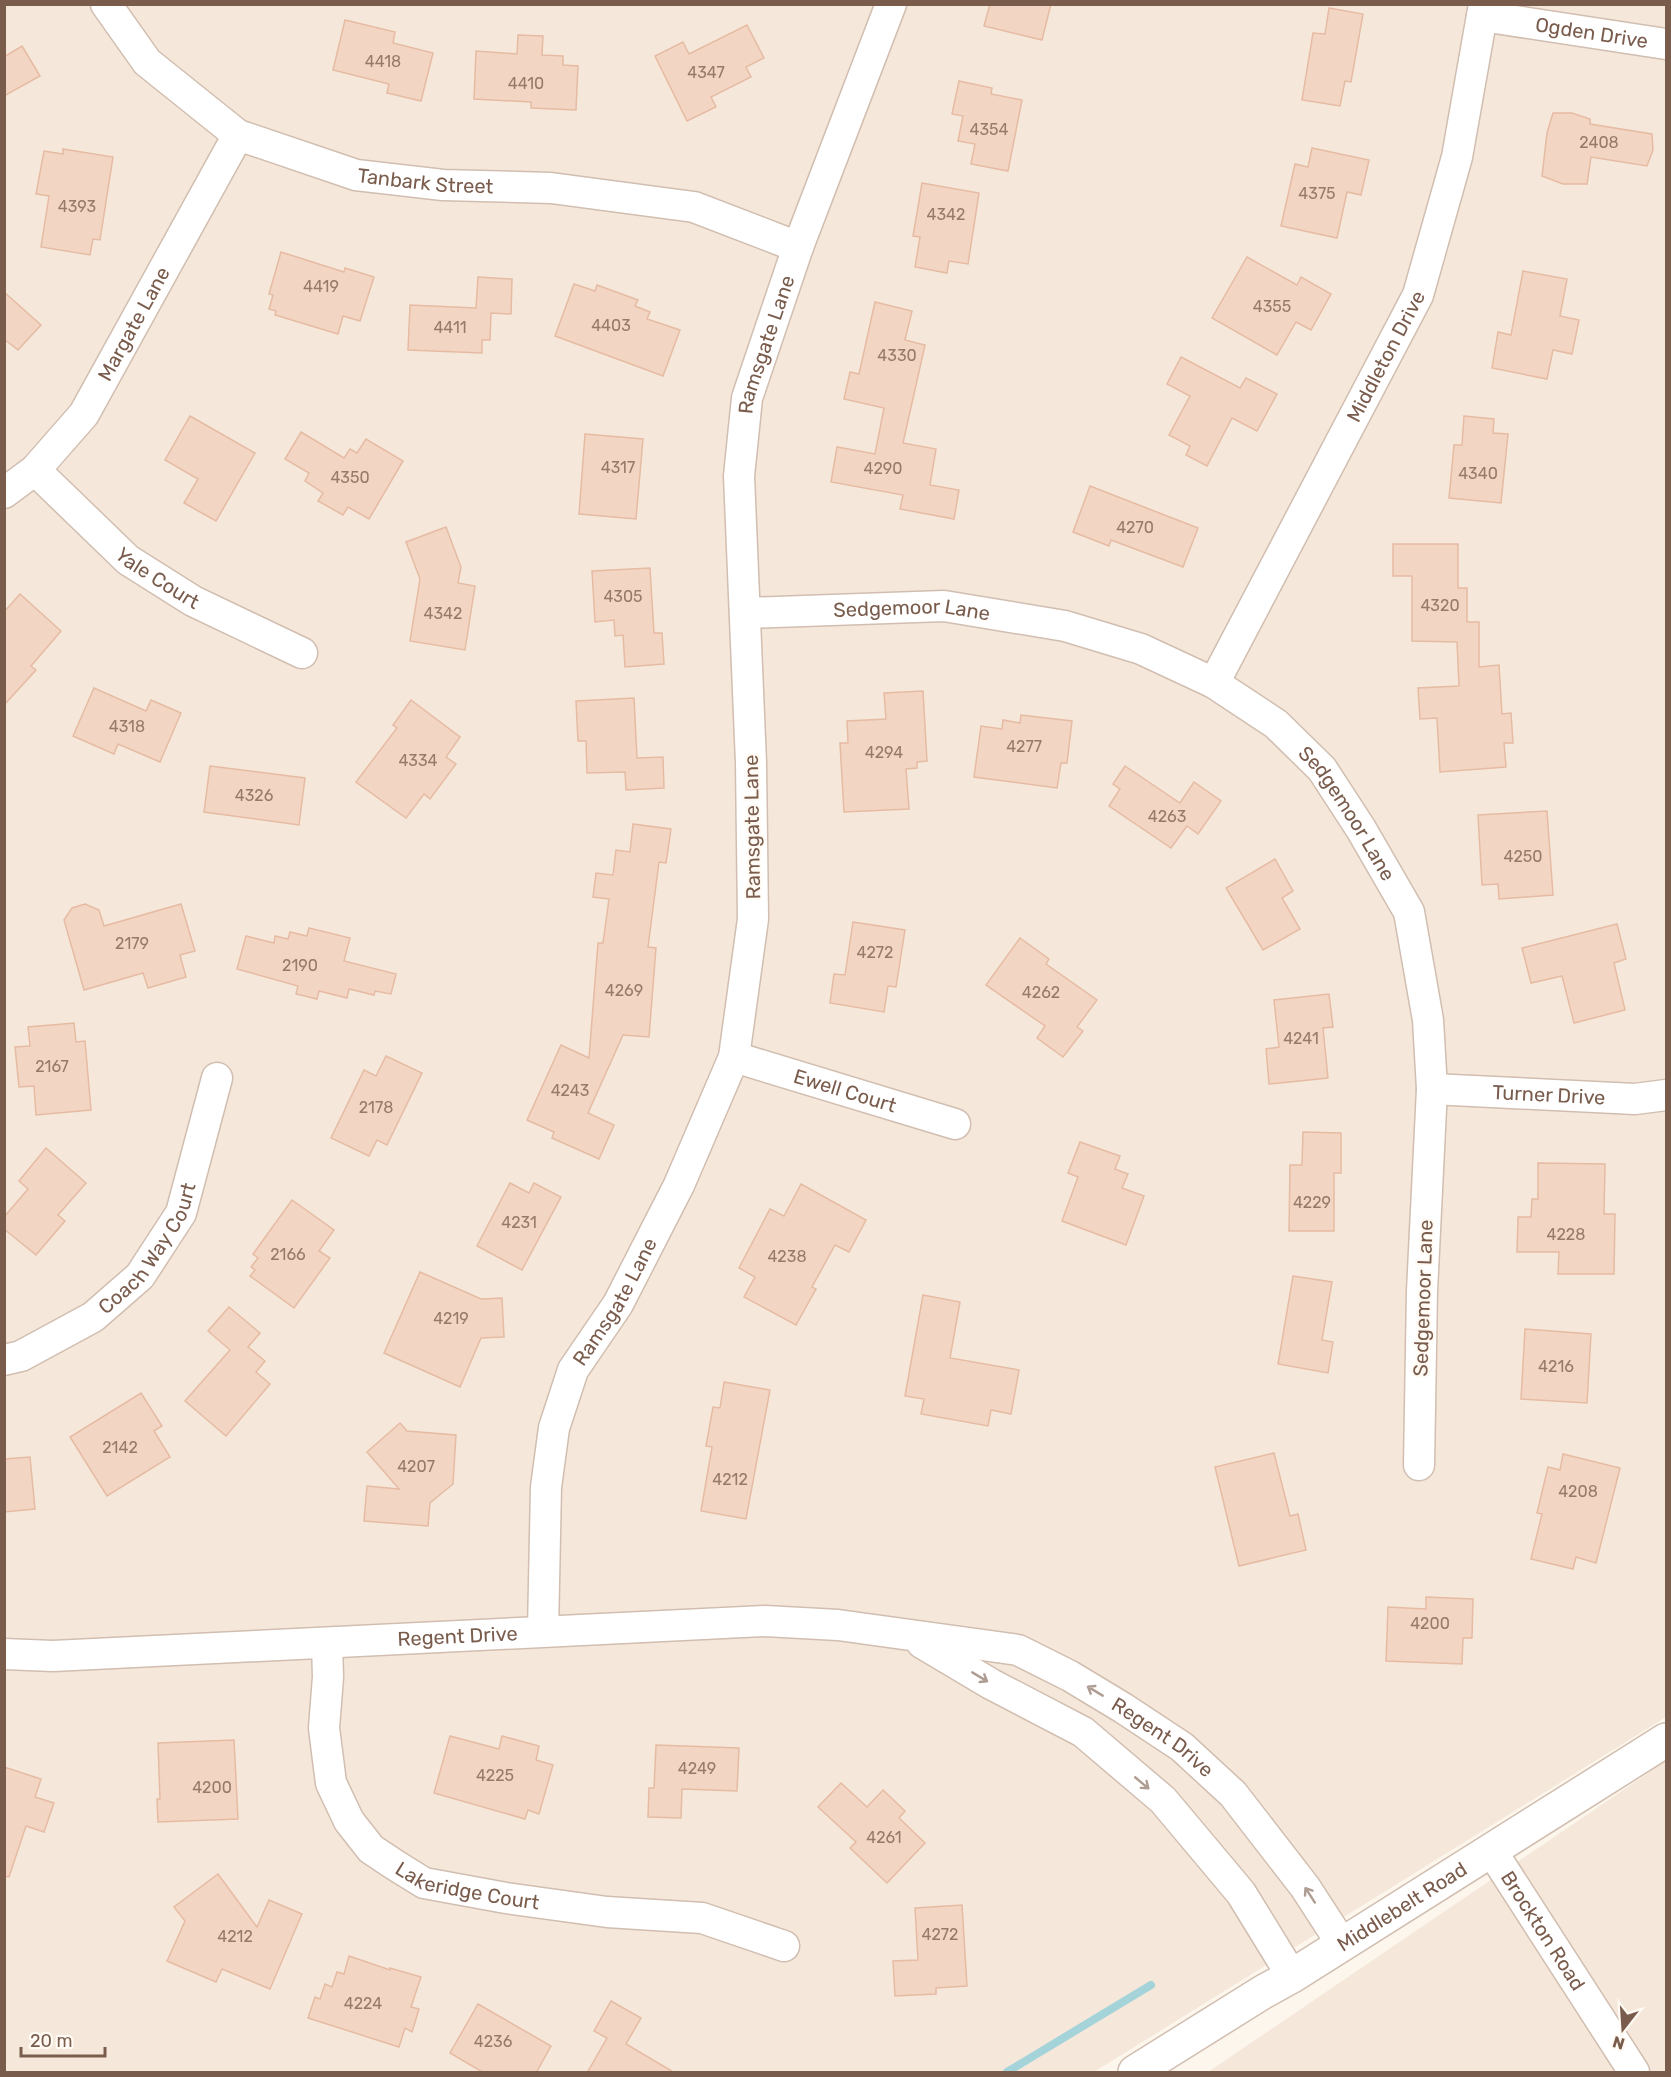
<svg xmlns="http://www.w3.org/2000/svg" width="1671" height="2077" font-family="Rubik,sans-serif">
	<rect width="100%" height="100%" fill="#fdf6ec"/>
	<g fill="#f5e8da">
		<path d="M5,5H1666V1717L1094,2072H5Z"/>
		<path d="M1666,1761V2072H1208Z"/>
	</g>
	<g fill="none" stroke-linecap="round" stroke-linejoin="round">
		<path stroke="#a5d3da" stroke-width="8" d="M1007,2072L1151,1985"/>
	</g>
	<g fill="#f3d5c3" stroke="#e6bba3" stroke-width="1.5">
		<path d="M990,4H1051L1042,40L984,26Z"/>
		<path d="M1329,8L1363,14L1351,82L1345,81L1340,106L1302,100L1313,33L1325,34Z"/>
		<path d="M345,20L395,32L393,43L433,53L421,101L387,93L389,84L333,70Z"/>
		<path d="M747,25L764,58L746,67L751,77L711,97L716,107L687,121L655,56L683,42L689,54Z"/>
		<path d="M518,35L543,36L542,55L563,56V65L578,66L576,110L531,108V102L474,99L476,51L517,54Z"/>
		<path d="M22,46L40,76L4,96V57Z"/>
		<path d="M959,81L992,88L991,94L1022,100L1008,171L971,164L975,144L958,141L963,116L952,114Z"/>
		<path d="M1553,113H1572L1590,119V124L1652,134L1653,150L1647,166L1591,157L1587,184H1563L1542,176L1547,133Z"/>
		<path d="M1312,148L1369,160L1361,195L1347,192L1337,238L1281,226L1295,164L1308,167Z"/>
		<path d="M63,149L113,157L100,240L93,239L90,255L41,247L49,196L36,194L44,151L63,154Z"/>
		<path d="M922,183L979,193L968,264L949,261L947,273L915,267L920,237L913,236Z"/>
		<path d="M281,252L344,272L345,268L374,277L360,321L343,316L338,334L275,315L276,311L269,309L273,295L269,294Z"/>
		<path d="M1247,257L1297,285L1301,277L1331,294L1311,330L1296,322L1277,355L1212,318Z"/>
		<path d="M1523,271L1567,279L1560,316L1579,320L1572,354L1553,350L1547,379L1492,368L1498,332L1511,335Z"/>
		<path d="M478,277L512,279L511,314L491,313L490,340H482V353L408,350L410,305L476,308Z"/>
		<path d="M574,284L595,291L597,285L638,300L635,306L650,312L647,319L680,330L663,376L555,336Z"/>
		<path d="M4,292L41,325L18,350L4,339Z"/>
		<path d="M875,302L912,311L905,340L925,345L903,443L936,449L930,485L959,490L954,519L900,509L903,495L831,482L837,447L875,454L884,408L844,399L850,372L859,374Z"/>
		<path d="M1181,357L1240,388L1246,378L1277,394L1257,431L1232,418L1207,466L1186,455L1190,446L1169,435L1190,396L1167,384Z"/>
		<path d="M190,416L255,453L216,521L184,503L198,479L165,460Z"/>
		<path d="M1464,416L1494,419L1493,433L1508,434L1501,503L1449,498L1454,445H1462Z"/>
		<path d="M301,432L344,458L350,449L357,453L366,439L403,461L369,519L348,507L343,515L318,501L323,493L305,481L309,473L285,459Z"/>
		<path d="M585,434L643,439L636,519L579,514Z"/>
		<path d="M1090,486L1198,528L1183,567L1111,540L1109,546L1073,532Z"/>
		<path d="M446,527L461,567L458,583L475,586L465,650L410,641L420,579L406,542Z"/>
		<path d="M1393,544H1458V588H1467V622H1479V667L1499,665L1502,714L1511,713L1513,743H1504L1506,767L1440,772L1437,718L1420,719L1418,688L1459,686L1457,642L1412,641V576H1393Z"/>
		<path d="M650,568L654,633H662L664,664L625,667L623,635L615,636L614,620L595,622L592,571Z"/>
		<path d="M20,594L61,631L31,666L36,670L4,705V612Z"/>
		<path d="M94,688L146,711L151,700L181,713L160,762L118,744L114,754L73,736Z"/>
		<path d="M923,691L927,761L917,762V768L906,769L909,809L844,812L840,743H848L847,721L886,719L884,693Z"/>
		<path d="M634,698L637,758L663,757L664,788L626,790L625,772L587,773L586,741H578L576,701Z"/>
		<path d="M411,700L460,737L446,757L456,764L430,799L424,794L406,818L356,782L397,728L393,725Z"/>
		<path d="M1021,715L1072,721L1067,763H1061L1057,788L974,777L981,726L1002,729L1003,720L1020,723Z"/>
		<path d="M210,766L305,778L299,825L204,812Z"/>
		<path d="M1125,766L1180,803L1194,782L1221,801L1198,834L1187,826L1171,848L1109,806L1120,789L1113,784Z"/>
		<path d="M1547,811L1553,895L1499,899L1498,884L1482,885L1478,815Z"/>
		<path d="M633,824L671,829L666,863L659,862L648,947L656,948L649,1037L623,1035L588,1113L614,1125L599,1159L552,1138L554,1132L527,1120L561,1045L589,1058L598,943H603L609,899L593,897L596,873L613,875L616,850L630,852Z"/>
		<path d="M1275,859L1293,891L1282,898L1300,929L1263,950L1226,888Z"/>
		<path d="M85,904L99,910L104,926L181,904L195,951L180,955L186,977L148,988L143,973L84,990L64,920L72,908Z"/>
		<path d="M853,922L905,930L896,987L888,986L884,1012L830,1003L834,974L845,975Z"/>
		<path d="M1617,924L1626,959L1614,963L1625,1010L1574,1023L1562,976L1531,983L1522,948Z"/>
		<path d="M309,928L350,938L344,961L396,974L391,994L375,991L374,995L349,989L347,998L319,991L317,999L296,994L298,986L237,969L246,936L274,943L275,936L288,939L290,932L307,936Z"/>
		<path d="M1020,938L1049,959L1046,964L1097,1000L1077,1027L1083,1031L1063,1057L1037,1038L1045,1026L986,985Z"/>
		<path d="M1329,994L1333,1027L1323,1028L1328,1078L1269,1084L1266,1049L1279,1047L1274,1000Z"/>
		<path d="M74,1023L76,1042L85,1041L91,1110L36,1115L34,1086L19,1087L15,1047L30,1046L28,1027Z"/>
		<path d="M386,1056L422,1073L387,1145L377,1140L369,1156L331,1138L364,1070L376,1076Z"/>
		<path d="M1303,1132L1341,1133V1173H1334V1231H1289L1290,1165H1302Z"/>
		<path d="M1080,1142L1120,1156L1115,1169L1128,1174L1122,1188L1144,1196L1126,1245L1062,1221L1078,1177L1068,1173Z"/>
		<path d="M46,1148L86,1183L58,1215L65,1221L36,1255L4,1229V1217L28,1189L19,1181Z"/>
		<path d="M1538,1163L1605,1164L1604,1214H1615L1614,1274H1558L1559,1252H1517L1518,1217H1531L1532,1199H1538Z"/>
		<path d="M510,1183L529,1193L534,1183L561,1197L522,1270L477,1246Z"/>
		<path d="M801,1184L866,1220L849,1252L835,1245L812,1287L816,1289L796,1325L744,1297L755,1277L739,1268L770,1209L784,1216Z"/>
		<path d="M292,1200L334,1230L319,1251L330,1258L294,1308L250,1276L255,1270L251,1267L258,1258L253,1254Z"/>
		<path d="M420,1272L481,1299L502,1298L504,1337L481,1338L460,1387L384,1353Z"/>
		<path d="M1293,1276L1332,1282L1322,1340L1333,1342L1328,1373L1278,1364Z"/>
		<path d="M923,1295L960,1302L950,1358L1019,1370L1011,1414L991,1410L988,1426L921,1414L924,1399L905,1396Z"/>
		<path d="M229,1307L260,1333L248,1347L265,1361L256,1372L270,1384L226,1436L185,1401L230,1350L208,1331Z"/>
		<path d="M1525,1329L1591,1334L1587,1403L1521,1399Z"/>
		<path d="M724,1382L770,1390L746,1519L701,1511L712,1447L706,1446L713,1407L720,1408Z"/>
		<path d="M141,1393L162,1426L154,1431L170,1457L107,1496L70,1437Z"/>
		<path d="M400,1423L407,1431L456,1435L453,1484L430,1503L428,1526L364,1521L367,1486L399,1489L367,1452Z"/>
		<path d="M1274,1453L1290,1516L1298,1514L1306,1550L1239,1566L1215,1467Z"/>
		<path d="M1563,1454L1620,1468L1596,1563L1576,1557L1573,1569L1531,1559L1542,1514L1537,1513L1548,1467L1560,1470Z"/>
		<path d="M30,1457L35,1509L4,1512V1459Z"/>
		<path d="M1426,1597L1473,1599L1472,1638H1463L1462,1664L1386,1661L1388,1607L1426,1609Z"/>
		<path d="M450,1736L499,1749L502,1736L539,1746L536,1760L553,1765L539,1814L528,1810L525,1819L434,1793Z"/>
		<path d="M234,1740L238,1819L158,1822L157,1799H160L158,1743Z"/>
		<path d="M656,1745L739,1748L737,1791L682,1789L681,1818L648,1817L649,1788H654Z"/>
		<path d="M4,1767L41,1779L35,1797L54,1803L44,1832L26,1826L9,1877L4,1876Z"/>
		<path d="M841,1783L867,1807L883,1790L905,1811L899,1818L925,1843L887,1883L850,1848L856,1842L818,1807Z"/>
		<path d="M218,1874L257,1927L269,1900L302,1914L270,1989L222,1969L216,1982L167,1961L185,1921L174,1907Z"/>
		<path d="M962,1905L967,1986L936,1988V1994L895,1996L893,1961L918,1960L915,1908Z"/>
		<path d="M349,1956L390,1970V1968L421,1977L411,2007L419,2009L412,2032L405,2028L399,2047L308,2018L315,1997L320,1999L325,1984L332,1987L337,1972L344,1974Z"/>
		<path d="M611,2001L641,2018L626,2044L675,2073H587L607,2038L594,2031Z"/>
		<path d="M478,2004L551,2046L536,2073H484L450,2053Z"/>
	</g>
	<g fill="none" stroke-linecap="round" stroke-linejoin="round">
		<g stroke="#d1beb0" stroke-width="33">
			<g id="minor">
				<path id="s1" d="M106,4L147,62L238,135L356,175L443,185L551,188L694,207L798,247"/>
				<path id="s2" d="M1482,16L1666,44"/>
				<path id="s3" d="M35,470L128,560L193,601L302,653"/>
				<path id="s4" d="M4,493L35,470L84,414L238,135"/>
				<path id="s5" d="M746,613L944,606L1065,626L1141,649L1214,683L1276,724L1322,769L1361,829L1409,912L1428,1020L1432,1089L1422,1291L1419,1465"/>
				<path id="s6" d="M1214,683L1418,295L1457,157L1484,4"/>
				<path id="s7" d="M734,1057L955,1124"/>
				<path id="s8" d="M1432,1089L1635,1099L1666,1095"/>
				<path id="s9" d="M4,1360L21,1356L93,1317L140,1276L181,1213L217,1078"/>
				<path id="s10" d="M543,1631L546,1487L554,1428L573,1370L618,1304L679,1185L734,1057L753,919L751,763L739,476L747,398L798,247L891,4"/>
				<path id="s11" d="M327,1643L328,1677L324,1728L331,1783L349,1821L371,1849L395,1865L424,1883L506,1898L607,1912L702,1918L784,1946"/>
				<path d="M922,1643L991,1684L1083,1732L1163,1800L1241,1893L1292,1976"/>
				<path id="s12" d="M4,1654L53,1656L765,1621L838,1625L1018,1650L1070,1676L1123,1708L1182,1747L1233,1794L1305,1887L1342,1944"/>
				<path id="s13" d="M1491,1850L1634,2072"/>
			</g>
		</g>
		<g stroke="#d1beb0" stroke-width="36">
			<g id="tertiary">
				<path id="s14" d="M1135,2072L1263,1992L1292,1976L1666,1740"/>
			</g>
		</g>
		<use href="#minor" stroke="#fff" stroke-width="30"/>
		<use href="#tertiary" stroke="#fff" stroke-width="33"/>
	</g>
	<defs><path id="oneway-shaft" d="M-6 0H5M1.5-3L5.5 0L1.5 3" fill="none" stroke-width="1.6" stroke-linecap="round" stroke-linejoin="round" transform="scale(1.5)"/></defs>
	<g stroke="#af9d94">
		<use href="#oneway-shaft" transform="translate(980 1677) rotate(31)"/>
		<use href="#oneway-shaft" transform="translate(1095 1691) rotate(-149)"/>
		<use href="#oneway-shaft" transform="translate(1142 1783) rotate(40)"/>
		<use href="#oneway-shaft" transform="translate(1310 1895) rotate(-123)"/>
	</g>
	<g text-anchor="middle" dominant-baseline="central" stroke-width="4.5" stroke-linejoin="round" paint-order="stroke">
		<g font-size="16" fill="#987a6a">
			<text x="383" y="61">4418</text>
			<text x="706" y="72">4347</text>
			<text x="526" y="83">4410</text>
			<text x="989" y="129">4354</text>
			<text x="1599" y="142">2408</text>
			<text x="1317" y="193">4375</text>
			<text x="77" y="206">4393</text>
			<text x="946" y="214">4342</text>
			<text x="321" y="286">4419</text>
			<text x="1272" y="306">4355</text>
			<text x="611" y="325">4403</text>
			<text x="450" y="327">4411</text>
			<text x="897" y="355">4330</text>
			<text x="618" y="467">4317</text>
			<text x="883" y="468">4290</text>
			<text x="1478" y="473">4340</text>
			<text x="350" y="477">4350</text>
			<text x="1135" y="527">4270</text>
			<text x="623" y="596">4305</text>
			<text x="1440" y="605">4320</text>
			<text x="443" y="613">4342</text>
			<text x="127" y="726">4318</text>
			<text x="1024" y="746">4277</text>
			<text x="884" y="752">4294</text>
			<text x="418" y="760">4334</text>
			<text x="254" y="795">4326</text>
			<text x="1167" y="816">4263</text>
			<text x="1523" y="856">4250</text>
			<text x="132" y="943">2179</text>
			<text x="875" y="952">4272</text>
			<text x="300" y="965">2190</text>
			<text x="624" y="990">4269</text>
			<text x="1041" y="992">4262</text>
			<text x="1301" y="1038">4241</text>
			<text x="52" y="1066">2167</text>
			<text x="570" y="1090">4243</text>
			<text x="376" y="1107">2178</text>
			<text x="1312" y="1202">4229</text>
			<text x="519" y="1222">4231</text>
			<text x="1566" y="1234">4228</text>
			<text x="288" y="1254">2166</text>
			<text x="787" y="1256">4238</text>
			<text x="451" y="1318">4219</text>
			<text x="1556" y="1366">4216</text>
			<text x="120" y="1447">2142</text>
			<text x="416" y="1466">4207</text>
			<text x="730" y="1479">4212</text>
			<text x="1578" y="1491">4208</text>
			<text x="1430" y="1623">4200</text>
			<text x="697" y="1768">4249</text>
			<text x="495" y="1775">4225</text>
			<text x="212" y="1787">4200</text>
			<text x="884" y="1837">4261</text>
			<text x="940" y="1934">4272</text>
			<text x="235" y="1936">4212</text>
			<text x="363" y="2003">4224</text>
			<text x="493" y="2041">4236</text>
		</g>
		<g font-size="20" fill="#7a5c4d" stroke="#fffaf3">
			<text stroke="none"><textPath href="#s2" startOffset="111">Ogden Drive</textPath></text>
			<text stroke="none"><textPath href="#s1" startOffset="382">Tanbark Street</textPath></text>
			<text stroke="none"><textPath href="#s4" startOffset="216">Margate Lane</textPath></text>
			<text stroke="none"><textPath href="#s10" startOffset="1335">Ramsgate Lane</textPath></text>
			<text stroke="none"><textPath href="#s6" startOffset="369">Middleton Drive</textPath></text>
			<text stroke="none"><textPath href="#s3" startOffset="164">Yale Court</textPath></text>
			<text stroke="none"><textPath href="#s5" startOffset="166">Sedgemoor Lane</textPath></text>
			<text stroke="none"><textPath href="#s5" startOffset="670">Sedgemoor Lane</textPath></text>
			<text transform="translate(752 827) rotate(-91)">Ramsgate Lane</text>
			<text stroke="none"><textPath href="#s7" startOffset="116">Ewell Court</textPath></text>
			<text stroke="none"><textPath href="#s8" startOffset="117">Turner Drive</textPath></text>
			<text stroke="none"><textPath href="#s9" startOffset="189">Coach Way Court</textPath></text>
			<text transform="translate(1423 1298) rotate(-88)">Sedgemoor Lane</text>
			<text stroke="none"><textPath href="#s10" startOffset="345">Ramsgate Lane</textPath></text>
			<text stroke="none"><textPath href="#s12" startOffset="454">Regent Drive</textPath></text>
			<text stroke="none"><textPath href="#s12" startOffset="1186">Regent Drive</textPath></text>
			<text stroke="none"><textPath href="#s11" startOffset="324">Lakeridge Court</textPath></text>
			<text stroke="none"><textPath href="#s14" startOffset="314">Middlebelt Road</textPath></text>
			<text stroke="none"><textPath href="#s13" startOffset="96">Brockton Road</textPath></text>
		</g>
	</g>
	<rect width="1671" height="2077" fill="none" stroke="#7a5c4d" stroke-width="12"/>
	<g transform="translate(1623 2029) rotate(197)" stroke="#fffaf3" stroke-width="4.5" paint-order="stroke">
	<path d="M0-4.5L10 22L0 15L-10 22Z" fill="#7a5c4d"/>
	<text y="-9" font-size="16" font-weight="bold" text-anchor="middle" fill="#7a5c4d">N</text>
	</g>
	<path d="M21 2047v9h84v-9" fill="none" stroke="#7a5c4d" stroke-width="3"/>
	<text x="30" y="2047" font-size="18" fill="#7a5c4d" stroke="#fffaf3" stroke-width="4.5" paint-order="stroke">20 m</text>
</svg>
